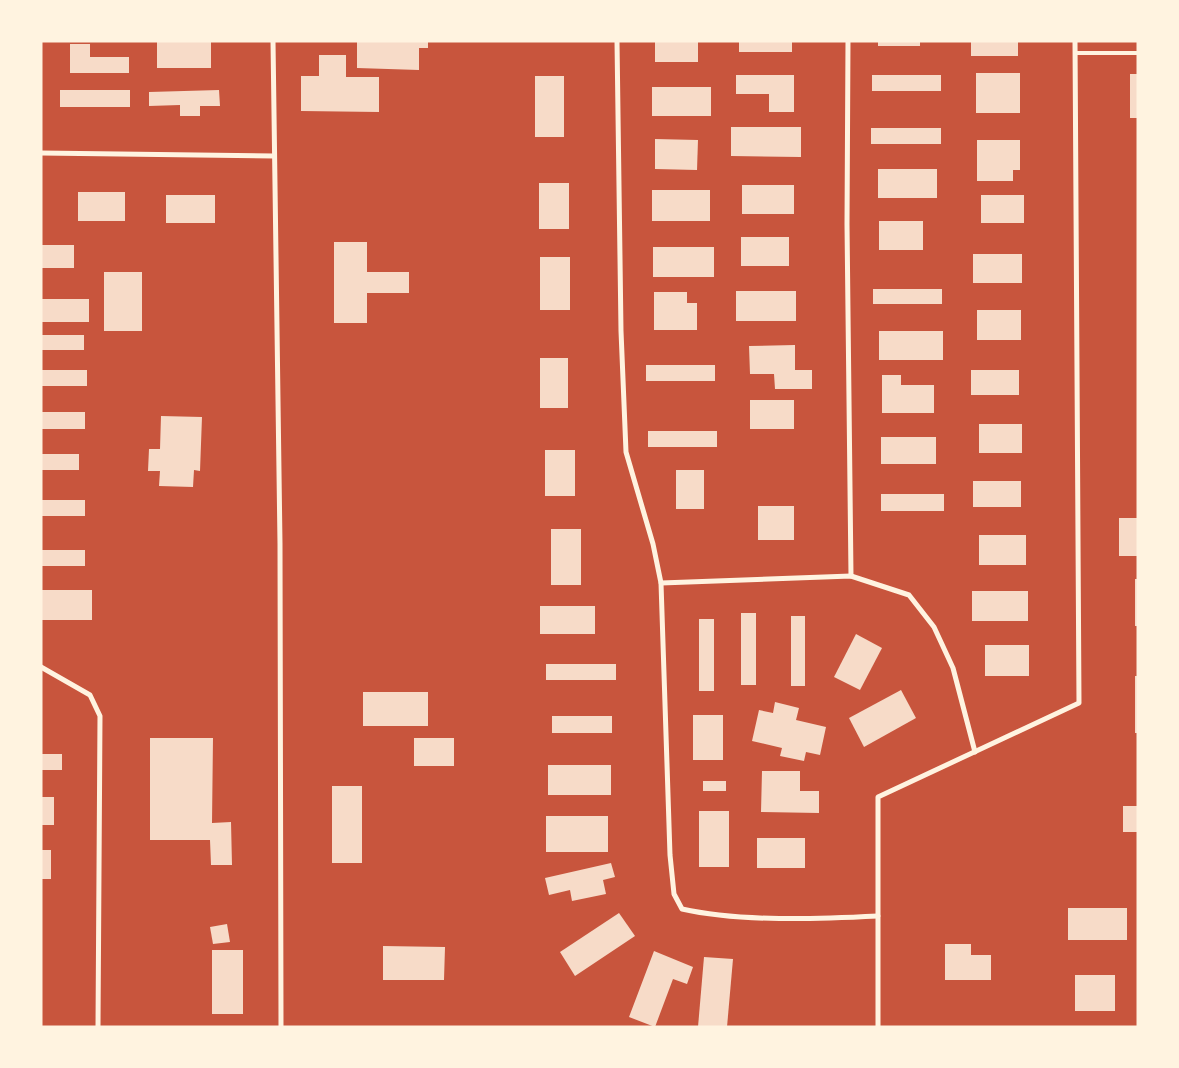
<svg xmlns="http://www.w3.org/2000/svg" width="1179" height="1068" font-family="Montserrat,sans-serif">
	<rect width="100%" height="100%" fill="#c8553d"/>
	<g fill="#f7dbc8">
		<rect x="157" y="41" width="54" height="27"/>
		<path d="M357,41H428V48H419V70L357,68Z"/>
		<rect x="655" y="41" width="43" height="21"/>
		<rect x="739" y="41" width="53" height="11"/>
		<rect x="878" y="41" width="42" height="5"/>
		<rect x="971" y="41" width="47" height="15"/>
		<path d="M70,44H90V57H129V73H70Z"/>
		<path d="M319,55H346V77H379V112L301,111V76H319Z"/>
		<rect x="976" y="73" width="44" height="40"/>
		<rect x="1130" y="74" width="8" height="44"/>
		<path d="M736,75H794V112H769V94H736Z"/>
		<rect x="872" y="75" width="69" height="16"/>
		<rect x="535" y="76" width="29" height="61"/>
		<rect x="652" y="87" width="59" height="29"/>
		<rect x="60" y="90" width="70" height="17"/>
		<path d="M219,90L220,106H200V116H180V105L149,106V92Z"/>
		<path d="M731,127H801V157L731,156Z"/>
		<rect x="871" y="128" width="70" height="16"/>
		<path d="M655,139L698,140L697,170L655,169Z"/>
		<path d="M977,140H1020V170H1013V181H977Z"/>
		<rect x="878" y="169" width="59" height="29"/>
		<rect x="539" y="183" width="30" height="46"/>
		<rect x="742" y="185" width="52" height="29"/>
		<rect x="652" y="190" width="58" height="31"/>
		<rect x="78" y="192" width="47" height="29"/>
		<rect x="166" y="195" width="49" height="28"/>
		<rect x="981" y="195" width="43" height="28"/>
		<rect x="879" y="221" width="44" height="29"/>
		<rect x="741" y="237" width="48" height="29"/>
		<path d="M334,242H367V272H409V293H367V323H334Z"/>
		<rect x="41" y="245" width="33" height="23"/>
		<rect x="653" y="247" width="61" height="30"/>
		<rect x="973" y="254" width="49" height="29"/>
		<rect x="540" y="257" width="30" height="53"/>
		<rect x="104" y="272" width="38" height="59"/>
		<rect x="873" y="289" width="69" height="15"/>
		<rect x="736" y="291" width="60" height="30"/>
		<path d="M654,292H687V303H697V330H654Z"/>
		<rect x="41" y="299" width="48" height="23"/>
		<rect x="977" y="310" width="44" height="30"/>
		<rect x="879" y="331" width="64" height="29"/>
		<rect x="41" y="335" width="43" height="15"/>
		<path d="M795,345V370H812V389H775L774,374H750L749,346Z"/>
		<rect x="540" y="358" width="28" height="50"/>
		<rect x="646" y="365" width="69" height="16"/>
		<rect x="41" y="370" width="46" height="16"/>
		<rect x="971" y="370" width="48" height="25"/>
		<path d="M882,375H901V385H934V413H882Z"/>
		<rect x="750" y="400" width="44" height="29"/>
		<rect x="41" y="412" width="44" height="17"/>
		<path d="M161,416L202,417L200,471L194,470L193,487L159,486L160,471H148L149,449H160Z"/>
		<rect x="979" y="424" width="43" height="29"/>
		<rect x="648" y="431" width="69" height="16"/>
		<rect x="881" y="437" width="55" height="27"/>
		<rect x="545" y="450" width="30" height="46"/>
		<rect x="41" y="454" width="38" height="16"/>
		<rect x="676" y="470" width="28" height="39"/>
		<rect x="973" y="481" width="48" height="26"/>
		<rect x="881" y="494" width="63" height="17"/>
		<rect x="41" y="500" width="44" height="16"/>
		<rect x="758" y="506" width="36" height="34"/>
		<rect x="1119" y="518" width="19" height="38"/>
		<rect x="551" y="529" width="30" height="56"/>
		<rect x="979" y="535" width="47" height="30"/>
		<rect x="41" y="550" width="44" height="16"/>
		<rect x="1135" y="579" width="3" height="47"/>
		<rect x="41" y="590" width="51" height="30"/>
		<rect x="972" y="591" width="56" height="30"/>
		<rect x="540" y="606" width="55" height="28"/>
		<rect x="741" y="613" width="15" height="72"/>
		<rect x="791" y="616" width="14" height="70"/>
		<rect x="699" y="619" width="15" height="72"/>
		<path d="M856,634L882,648L860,690L834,677Z"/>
		<rect x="985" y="645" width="44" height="31"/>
		<rect x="546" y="664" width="70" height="16"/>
		<rect x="1135" y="676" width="3" height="57"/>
		<path d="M901,690L916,718L864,747L849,718Z"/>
		<rect x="363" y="692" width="65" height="34"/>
		<path d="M775,702L799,708L796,720L826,727L820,755L806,752L804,761L780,756L782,748L752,741L759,710L773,713Z"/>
		<rect x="693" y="715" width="30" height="45"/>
		<rect x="552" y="716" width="60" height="17"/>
		<path d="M150,738H213L212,823L231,822L232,865H211L210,840H150Z"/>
		<rect x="414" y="738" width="40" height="28"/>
		<rect x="41" y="754" width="21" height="16"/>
		<rect x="548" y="765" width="63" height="30"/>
		<path d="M762,771H800V791H819V813L761,812Z"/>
		<rect x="703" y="781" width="23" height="10"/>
		<rect x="332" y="786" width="30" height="77"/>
		<rect x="41" y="797" width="13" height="28"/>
		<rect x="1123" y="806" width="15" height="26"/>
		<rect x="699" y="811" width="30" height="56"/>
		<rect x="546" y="816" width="62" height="36"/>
		<rect x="757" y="838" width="48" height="30"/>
		<rect x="41" y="850" width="10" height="29"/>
		<path d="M611,863L615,877L603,880L606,894L572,901L570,890L549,895L545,878Z"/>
		<rect x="1068" y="908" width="59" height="32"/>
		<path d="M619,913L635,936L575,976L560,952Z"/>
		<path d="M227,924L230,942L213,944L210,927Z"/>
		<path d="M945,944H971V955H991V980H945Z"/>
		<path d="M383,946L445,947L444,980H383Z"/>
		<rect x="212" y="950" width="31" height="64"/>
		<path d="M654,951L693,967L687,984L673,979L655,1027L629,1017Z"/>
		<path d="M704,957L733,959L727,1027H698Z"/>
		<rect x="1075" y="975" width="40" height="36"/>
	</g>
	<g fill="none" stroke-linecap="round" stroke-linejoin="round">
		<path stroke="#fff3e0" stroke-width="4" d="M1075,53H1138"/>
		<g stroke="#fff3e0" stroke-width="5">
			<path d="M273,41L280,544L281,1027"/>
			<path d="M617,41L621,331L626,452L653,544L661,583L670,855L674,894L682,909C740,922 818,919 878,916"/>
			<path d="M848,41L847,224L851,576"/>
			<path d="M41,153L274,156"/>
			<path d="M661,583L851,576L909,595L934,627L953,668L975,752"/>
			<path d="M41,667L90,695L100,716L98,1027"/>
			<path d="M878,1027V797L1079,703L1075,41"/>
		</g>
	</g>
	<rect width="1179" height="1068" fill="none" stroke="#fff3e0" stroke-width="85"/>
</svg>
